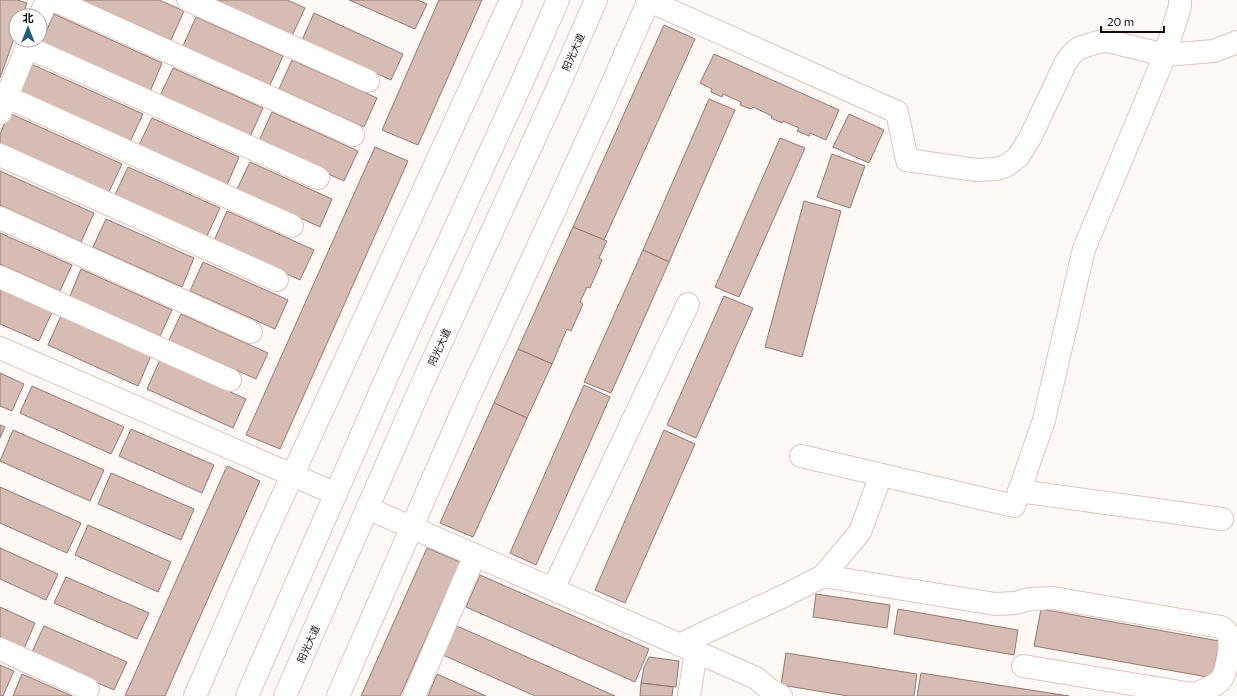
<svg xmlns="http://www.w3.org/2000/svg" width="1237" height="696" font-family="Commissioner,'Noto Sans SC',sans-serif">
	<rect width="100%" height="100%" fill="#fef8f7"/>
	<g fill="#d5bcb4" stroke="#917972">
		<path d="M0,0H17L27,3L22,16H16V33L0,78Z"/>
		<path d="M81,0H159L184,11L171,40Z"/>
		<path d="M205,0H287L305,8L291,38Z"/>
		<path d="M349,0H418L427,4L415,29Z"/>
		<path d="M439,0H482L418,145L382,130Z"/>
		<path d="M314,13L403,54L391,80L302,40Z"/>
		<path d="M54,14L162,63L149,94L40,45Z"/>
		<path d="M196,17L283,56L270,85L183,46Z"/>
		<path d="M664,25L695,39L604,240L573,227Z"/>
		<path d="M714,54L839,110L826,140L810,133L809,136L797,131L799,128L783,121L782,123L771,118L772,116L753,107L751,109L740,105L741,102L723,94L722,97L711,92L712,89L700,83Z"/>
		<path d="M292,60L377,98L364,127L279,89Z"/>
		<path d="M31,64L143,114L130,142L19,91Z"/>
		<path d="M173,68L263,108L249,139L159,98Z"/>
		<path d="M709,99L735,110L669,262L643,250Z"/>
		<path d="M272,112L358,151L344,181L258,143Z"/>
		<path d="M9,113L122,164L108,194L0,145V134Z"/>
		<path d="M849,114L884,130L869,163L833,147Z"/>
		<path d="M152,118L239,157L227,185L139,145Z"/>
		<path d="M780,138L805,148L739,297L715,287Z"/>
		<path d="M375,147L408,161L280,449L246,435Z"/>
		<path d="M832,154L865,166L850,208L817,197Z"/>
		<path d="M250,162L332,199L320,227L237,189Z"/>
		<path d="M128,167L220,208L206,238L114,197Z"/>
		<path d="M0,171L94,213L81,242L0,205Z"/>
		<path d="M804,201L841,211L802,357L765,347Z"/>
		<path d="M227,211L314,250L300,280L214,241Z"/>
		<path d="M106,219L194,258L182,287L93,247Z"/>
		<path d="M573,227L607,241L599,258L602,260L590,288L587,287L580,302L583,304L571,331L567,329L552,364L518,349Z"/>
		<path d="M0,233L72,265L60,291L0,264Z"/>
		<path d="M643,250L669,262L611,393L584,382Z"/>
		<path d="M203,262L288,300L275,329L190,291Z"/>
		<path d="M81,269L172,310L160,336L70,296Z"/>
		<path d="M0,288L52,312L39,341L0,324Z"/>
		<path d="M724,296L753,308L696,438L667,425Z"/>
		<path d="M181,314L268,353L256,379L169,340Z"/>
		<path d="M61,316L151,356L138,386L48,345Z"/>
		<path d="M518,349L552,364L527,418L494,403Z"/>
		<path d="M160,360L246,399L233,428L147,389Z"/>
		<path d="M0,373L24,384L12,411L0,406Z"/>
		<path d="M584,385L610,397L536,565L510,553Z"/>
		<path d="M32,386L124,427L111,454L20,413Z"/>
		<path d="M494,403L527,418L473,537L440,523Z"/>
		<path d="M0,425L5,427L0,438Z"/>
		<path d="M131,429L214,465L202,493L119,456Z"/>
		<path d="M13,430L104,470L90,501L0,461Z"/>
		<path d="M664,430L695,444L625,603L595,590Z"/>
		<path d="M227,466L260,481L165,696H125Z"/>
		<path d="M111,473L194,509L181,540L98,504Z"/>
		<path d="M0,487L81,523L67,553L0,523Z"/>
		<path d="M88,525L171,562L158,592L75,555Z"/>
		<path d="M0,548L58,574L46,600L0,579Z"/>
		<path d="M427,548L460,562L400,696H361Z"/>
		<path d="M480,575L649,649L635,682L466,607Z"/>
		<path d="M66,577L149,613L137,639L54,603Z"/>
		<path d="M816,594L890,605L887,628L813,617Z"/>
		<path d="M0,607L35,623L23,651L0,641Z"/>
		<path d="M898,609L1018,630L1014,655L894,634Z"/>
		<path d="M1041,609L1219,641L1213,678L1034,646Z"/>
		<path d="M44,626L127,662L114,690L31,654Z"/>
		<path d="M457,626L615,696H535L443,655Z"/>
		<path d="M786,653L917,674L914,696H848L781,685Z"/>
		<path d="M649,657L679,661L676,687L641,683L644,667Z"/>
		<path d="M0,665L14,671L3,696H0Z"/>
		<path d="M921,673L1069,696H917Z"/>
		<path d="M22,674L72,696H13Z"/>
		<path d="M437,674L486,696H428Z"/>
		<path d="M641,683L673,687L672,696H640Z"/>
	</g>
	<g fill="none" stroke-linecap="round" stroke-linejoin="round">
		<g stroke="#dfc5bd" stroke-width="24">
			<g id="minor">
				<path d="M54,0L353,135"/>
				<path d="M188,0L368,81"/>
				<path d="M647,0L897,112L907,160L976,170L996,169L1006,166L1018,157L1030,138L1066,62L1072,54L1079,48L1098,42L1108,41L1165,55L1214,51L1237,42"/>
				<path d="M40,16L47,0"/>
				<path d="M27,47L318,178"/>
				<path d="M7,97L292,226"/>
				<path d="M0,113L30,40"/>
				<path d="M0,155L277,280"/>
				<path d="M0,218L251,332"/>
				<path d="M0,277L230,380"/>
				<path d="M0,348L336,494"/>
				<path d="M801,456L1014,506L1044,420L1084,249L1165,55L1180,6V0"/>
				<path d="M1019,491L1222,519"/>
				<path d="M367,508L756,678L769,689L781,696"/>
				<path d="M823,576L995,604L1016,603L1029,599L1053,598L1221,627C1224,629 1228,632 1229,636C1231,645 1227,674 1220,681C1212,687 1202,692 1192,694L1023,666"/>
				<path d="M553,589L688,304"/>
				<path d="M680,645L700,635L786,595L823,576L860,532L881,475"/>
				<path d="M0,649L88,689"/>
				<path d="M195,696L263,539L511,0"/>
				<path d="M338,696L466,403L598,116L649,0"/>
				<path d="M414,696L475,555"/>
				<path d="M689,696L696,652"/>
			</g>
		</g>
		<g stroke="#dfc5bd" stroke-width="24">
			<g id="major">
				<path d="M247,696L390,370L522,82L558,0"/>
				<path d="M285,696L422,384L554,96L596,0"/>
			</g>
		</g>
		<use href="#minor" stroke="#fff" stroke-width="22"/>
		<use href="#major" stroke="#fff" stroke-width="22"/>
	</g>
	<g text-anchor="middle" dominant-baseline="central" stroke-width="3.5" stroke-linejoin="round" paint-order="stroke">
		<g font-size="10" fill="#130b08" stroke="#fff">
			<text transform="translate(573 52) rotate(-66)">阳光大道</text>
			<text transform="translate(439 347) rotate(-65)">阳光大道</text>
			<text transform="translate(308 644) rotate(-66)">阳光大道</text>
		</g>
	</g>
	<g transform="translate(28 28)"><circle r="19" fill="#ffffff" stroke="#a19d9c"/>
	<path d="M0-3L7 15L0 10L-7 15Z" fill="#225d76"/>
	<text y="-6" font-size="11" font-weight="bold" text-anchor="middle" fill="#130b08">北</text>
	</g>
	<path d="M1101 26v6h63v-6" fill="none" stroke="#130b08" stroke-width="2"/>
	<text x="1107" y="26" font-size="12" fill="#130b08" stroke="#ffffff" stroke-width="3" paint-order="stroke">20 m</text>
</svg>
